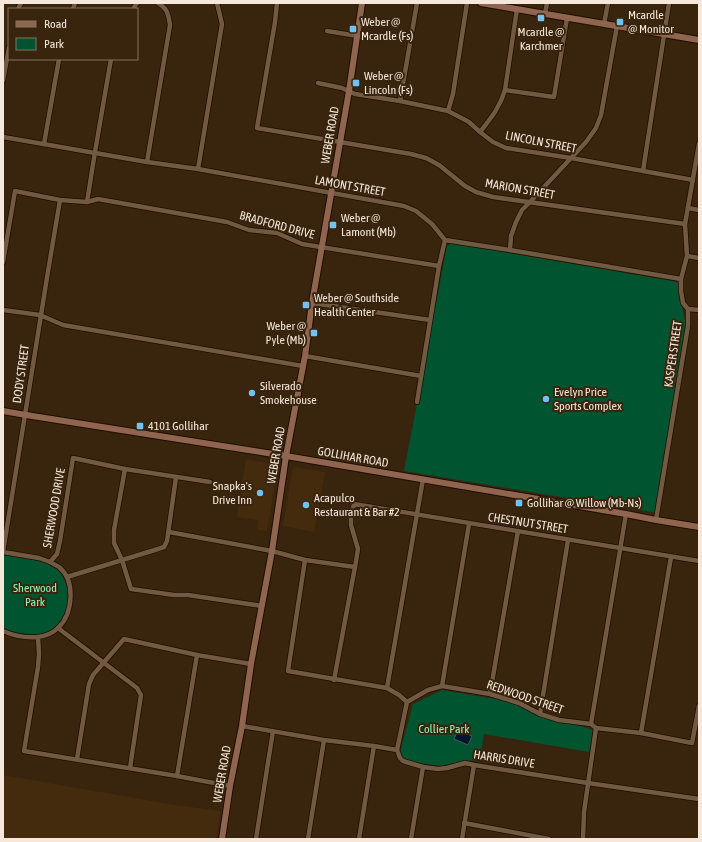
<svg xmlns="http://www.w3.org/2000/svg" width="702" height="842" font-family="'Asap Condensed',sans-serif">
	<rect width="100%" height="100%" fill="#39240e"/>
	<g fill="#452b0e">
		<path d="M246,459L278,465L267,531L257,530L258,520L237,517Z"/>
		<path d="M293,467L325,472L314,532L283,526Z"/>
		<path d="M3,775L175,805L221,811L216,839H3Z"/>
	</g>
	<g fill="#005430">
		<path d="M451,243L678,282L679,284C680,299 684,313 686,328L655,512H651L404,471L447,246Z"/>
		<path d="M3,555C16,557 37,559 48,564C76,576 73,619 48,632C39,636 30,635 21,633C14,632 9,631 3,628Z"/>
		<path d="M442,690L501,700L593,730L589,752L484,734L480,760L465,761L441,766L405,761L400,753L413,704Z"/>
	</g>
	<path fill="#00162e" stroke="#4a5562" d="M461,723L467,727L465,732L460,730V731L472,736L468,745L454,739Z"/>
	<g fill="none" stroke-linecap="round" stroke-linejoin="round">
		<g stroke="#200d00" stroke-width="6">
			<g id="minor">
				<path d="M277,3L275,22L257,128L411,154L426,158L439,165L465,186L476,192L493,197L685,224"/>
				<path d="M18,9L21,3"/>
				<path d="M73,9L75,3"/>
				<path d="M133,9L137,3"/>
				<path d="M545,14L547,3"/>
				<path d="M604,24L608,3"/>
				<path d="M327,31L358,36"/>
				<path d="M3,80L9,48"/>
				<path d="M318,83L342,88L355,94L400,101L448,111L469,122L480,132L493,142L506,148L571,158L693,180"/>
				<path d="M505,90L554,97L567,18"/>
				<path d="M400,101L417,3"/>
				<path d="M448,111L453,94L467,3"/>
				<path d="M480,132C491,118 500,107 505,90L517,9"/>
				<path d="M3,137L147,162L198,169L404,206L416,211L432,224L445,240L510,250L681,279"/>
				<path d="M44,144L59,59"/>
				<path d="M147,162L170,25C168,14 168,9 158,3"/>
				<path d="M198,169L222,24L217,3"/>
				<path d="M643,171L669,3"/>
				<path d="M87,202L95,152L111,59"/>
				<path d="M688,208L699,210"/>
				<path d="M510,250L511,236L516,222L522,210L530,202L586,142L596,128L601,115L617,26"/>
				<path d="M687,256L699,258"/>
				<path d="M3,262L15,191L60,200L87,202L98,199L227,222L249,230L277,233L302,244L439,266"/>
				<path d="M312,303L430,320"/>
				<path d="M688,309L699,310"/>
				<path d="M3,310L40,315L63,325L303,366"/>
				<path d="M305,356L421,376"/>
				<path d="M417,402L439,266L445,240"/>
				<path d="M125,469L114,530V543L122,560L131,589L174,595H188L262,606"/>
				<path d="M210,482L125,469L73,458L60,541L57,554L50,562C53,564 56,565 59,567C76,581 73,614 58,628C53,633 45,636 38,637L39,654L38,667L24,751L177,776L230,786"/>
				<path d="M656,520L688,326V309L683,303L681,291V279L687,256L685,224L699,144"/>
				<path d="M169,532L272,551L305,560L355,567"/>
				<path d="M3,552C22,434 40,317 60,200"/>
				<path d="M3,552L39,558L50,562"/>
				<path d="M305,560L288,671L387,688L399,695L407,702L428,690L442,686L490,694L519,703L540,714L559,720L591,724L596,728L641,733L692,743L699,706"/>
				<path d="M67,577L158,549L164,547L167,541L176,477"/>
				<path d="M58,628L137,688L141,695L130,768"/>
				<path d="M3,631C14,636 26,638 38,637"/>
				<path d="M334,680L355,567L358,549L351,525V515L354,504L699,561"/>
				<path d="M442,686L469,524"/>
				<path d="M387,688L423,479"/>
				<path d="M490,694L518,531"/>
				<path d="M540,714L568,540"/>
				<path d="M591,724L626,514"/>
				<path d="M242,726L324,740L374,746L397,750L400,758L403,761L423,767L438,769L447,768L465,763L474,765L588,783L699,799"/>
				<path d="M641,733L671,557"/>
				<path d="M397,750L407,702"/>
				<path d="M77,759L89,684L93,675L124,639L197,655L251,664"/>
				<path d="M177,776L197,655"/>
				<path d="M464,823L549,839"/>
				<path d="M256,839L273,731"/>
				<path d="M308,839L324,740"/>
				<path d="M359,839L374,746"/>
				<path d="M411,839L423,767"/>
				<path d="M462,839L474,765"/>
				<path d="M583,839L584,812L596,728"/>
			</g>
		</g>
		<g stroke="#200d00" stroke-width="8">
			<g id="secondary">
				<path d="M481,3L699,40"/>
				<path d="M3,411L26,415L286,456L626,514L656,520L699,527"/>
				<path d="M222,839L230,786L242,726L251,664L272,551L286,456L305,356L312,303L349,91L362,3"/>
			</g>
		</g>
		<use href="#minor" stroke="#715942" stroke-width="4.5"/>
		<use href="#secondary" stroke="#90654f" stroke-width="6"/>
	</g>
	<g fill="#6fc2f4" stroke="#39240e" stroke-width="1.5">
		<rect x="537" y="14" width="8" height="8" rx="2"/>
		<rect x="616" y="18" width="8" height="8" rx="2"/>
		<rect x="349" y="25" width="8" height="8" rx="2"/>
		<rect x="352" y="79" width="8" height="8" rx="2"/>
		<rect x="329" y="221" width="8" height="8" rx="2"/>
		<rect x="302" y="301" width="8" height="8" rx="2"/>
		<rect x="310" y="329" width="8" height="8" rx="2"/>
		<circle cx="252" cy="393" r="4"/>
		<circle cx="546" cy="399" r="4"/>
		<rect x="136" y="422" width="8" height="8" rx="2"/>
		<circle cx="260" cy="493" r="4"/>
		<rect x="515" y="499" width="8" height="8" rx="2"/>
		<circle cx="306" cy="505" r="4"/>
	</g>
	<g text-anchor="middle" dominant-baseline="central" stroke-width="4" stroke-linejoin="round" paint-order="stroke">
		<g font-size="12" fill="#f5e7da" stroke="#39240e" text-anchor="start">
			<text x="628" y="15">Mcardle<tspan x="628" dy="14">@ Monitor</tspan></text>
			<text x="361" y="22">Weber @<tspan x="361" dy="14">Mcardle (Fs)</tspan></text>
			<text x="541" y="32" text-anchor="middle">Mcardle @<tspan x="541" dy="14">Karchmer</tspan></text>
			<text x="364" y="76">Weber @<tspan x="364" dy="14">Lincoln (Fs)</tspan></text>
			<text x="341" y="218">Weber @<tspan x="341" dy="14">Lamont (Mb)</tspan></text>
			<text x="314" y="298">Weber @ Southside<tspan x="314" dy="14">Health Center</tspan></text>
			<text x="306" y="326" text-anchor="end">Weber @<tspan x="306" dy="14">Pyle (Mb)</tspan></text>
			<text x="260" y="386">Silverado<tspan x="260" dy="14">Smokehouse</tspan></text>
			<text x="554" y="392">Evelyn Price<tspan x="554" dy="14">Sports Complex</tspan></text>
			<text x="148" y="426">4101 Gollihar</text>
			<text x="252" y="486" text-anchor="end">Snapka's<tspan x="252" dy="14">Drive Inn</tspan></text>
			<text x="314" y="498">Acapulco<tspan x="314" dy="14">Restaurant &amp; Bar #2</tspan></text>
			<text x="527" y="503">Gollihar @ Willow (Mb-Ns)</text>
		</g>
		<g font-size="12" fill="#f5e7da" stroke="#39240e">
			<text transform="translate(330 135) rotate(-80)">WEBER ROAD</text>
			<text transform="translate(541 142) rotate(11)">LINCOLN STREET</text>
			<text transform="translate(350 186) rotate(10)">LAMONT STREET</text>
			<text transform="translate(520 189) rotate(10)">MARION STREET</text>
			<text transform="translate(277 225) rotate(15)">BRADFORD DRIVE</text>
			<text transform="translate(673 354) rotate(-82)">KASPER STREET</text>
			<text transform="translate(21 374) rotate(-82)">DODY STREET</text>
			<text transform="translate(276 455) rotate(-80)">WEBER ROAD</text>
			<text transform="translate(353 457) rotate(10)">GOLLIHAR ROAD</text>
			<text transform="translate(54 508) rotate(-80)">SHERWOOD DRIVE</text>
			<text transform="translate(528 523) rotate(9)">CHESTNUT STREET</text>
			<text transform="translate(525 697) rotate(19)">REDWOOD STREET</text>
			<text transform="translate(504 759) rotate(9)">HARRIS DRIVE</text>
			<text transform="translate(222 774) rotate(-80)">WEBER ROAD</text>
		</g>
		<g font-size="12" fill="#8ff5b8" stroke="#39240e">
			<text x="35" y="588">Sherwood<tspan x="35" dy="14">Park</tspan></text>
			<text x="444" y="729">Collier Park</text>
		</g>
	</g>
	<rect width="702" height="842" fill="none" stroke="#f5e7da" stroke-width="8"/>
	<rect x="8" y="8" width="130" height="52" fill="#39240e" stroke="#847260"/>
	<rect x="16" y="21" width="20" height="6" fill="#90654f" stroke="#847260"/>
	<text x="44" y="28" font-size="12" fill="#f5e7da">Road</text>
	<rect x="16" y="38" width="20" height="12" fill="#005430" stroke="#847260"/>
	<text x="44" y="48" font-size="12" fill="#f5e7da">Park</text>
</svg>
